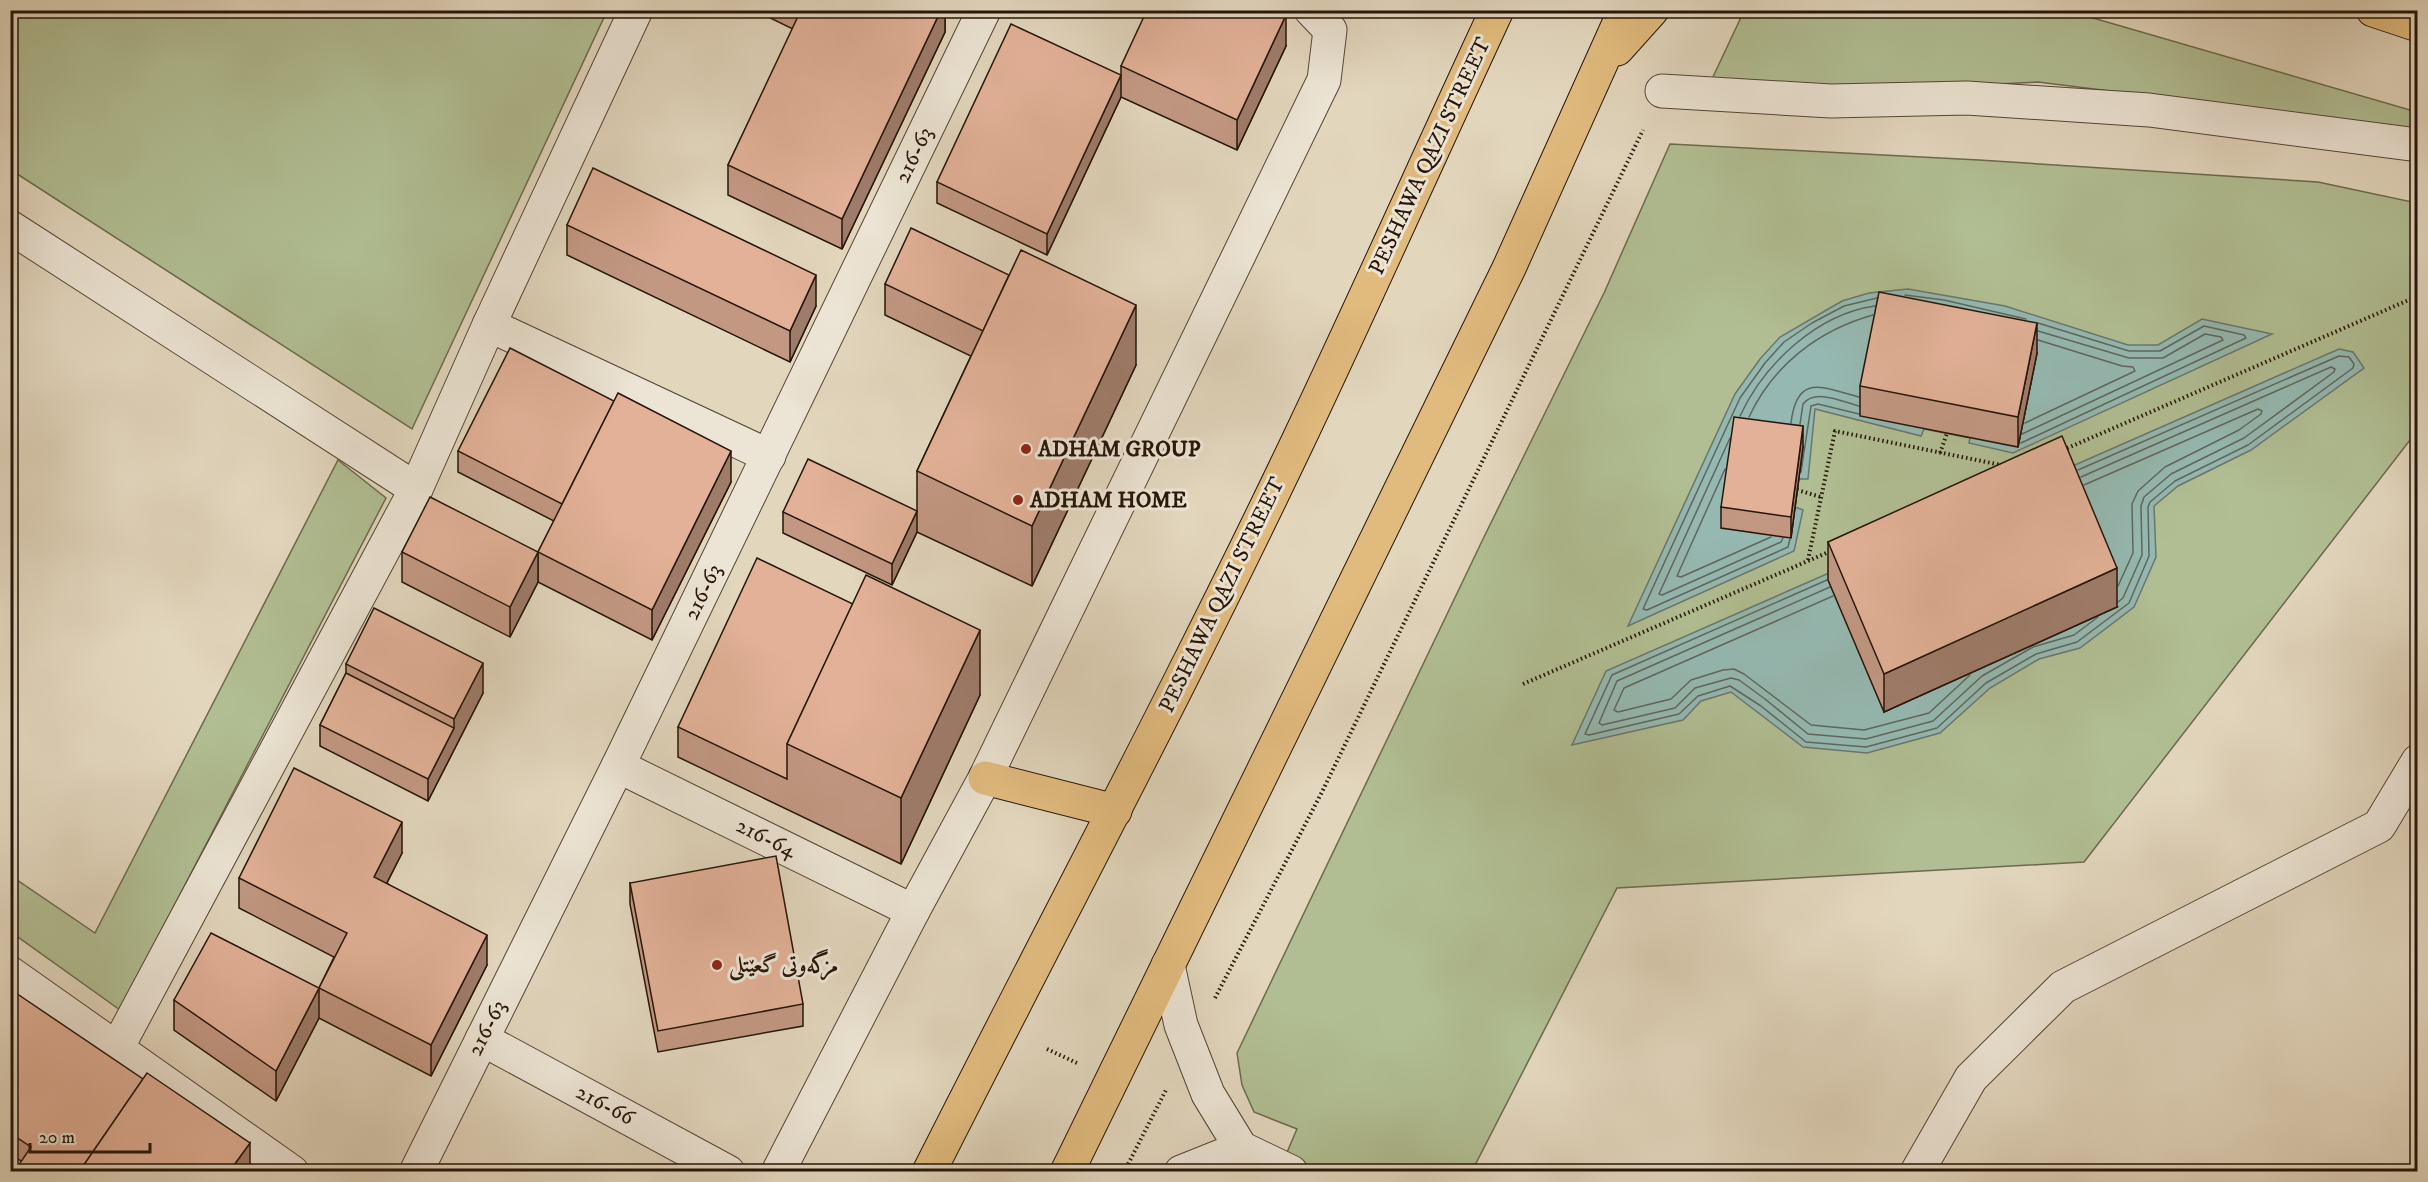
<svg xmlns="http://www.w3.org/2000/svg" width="2428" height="1182" font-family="'IM FELL DW Pica',Amiri,serif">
	<rect width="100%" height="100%" fill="#e2d6bd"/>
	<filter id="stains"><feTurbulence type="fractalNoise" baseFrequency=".00333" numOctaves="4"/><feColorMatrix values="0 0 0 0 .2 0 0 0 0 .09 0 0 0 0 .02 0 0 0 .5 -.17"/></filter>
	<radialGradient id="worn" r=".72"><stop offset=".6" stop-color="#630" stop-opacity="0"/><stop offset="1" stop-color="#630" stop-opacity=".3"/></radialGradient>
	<g fill="#b1be93" stroke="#6c6a4e" stroke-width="1.5">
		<path d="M10,11L11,10L607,11L412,429L11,170Z"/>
		<path d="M1744,11H2069L2417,112V133L2318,117L2038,82L1817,93L1711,81Z"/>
		<path d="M1670,144L1979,160L2318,182L2417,203V431L2084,862L1617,888L1472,1171H1279L1297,1129L1254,1112L1242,1085L1237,1053L1483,539L1604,293Z"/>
		<path d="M338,460L386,498L120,1010L11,932V876L95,933Z"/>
	</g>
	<g fill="#95b9b2" stroke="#69776e" stroke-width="1.5">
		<path d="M1908,289L2005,306L2128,345H2158L2202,319L2272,334L2013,453L1969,443L1970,438L1924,429L1921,436L1815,409L1808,479H1799L1795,507L1803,510L1794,551L1628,626L1735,394L1760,359L1780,337L1842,301L1869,293Z"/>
		<path d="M2339,349L2353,352L2364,368L2251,450L2178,486L2154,506L2156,557L2134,607L2080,648L2039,659L1990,688L1940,733L1867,753L1803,747L1731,692L1701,701L1683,720L1572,745L1606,671Z"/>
	</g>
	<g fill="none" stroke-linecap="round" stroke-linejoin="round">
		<g stroke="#5e675d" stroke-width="1.5">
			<path d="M1905,295L1944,300L2026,319"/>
			<path d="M1740,416C1764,364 1817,314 1875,306"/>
			<path d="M1749,417C1773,365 1819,330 1873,315"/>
			<path d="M1791,423C1797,372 1823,388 1859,397"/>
			<path d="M2025,423L2135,371L2133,367L2122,366L2038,340"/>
			<path d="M1800,424L1803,404C1815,388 1843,402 1859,406"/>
			<path d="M2022,434L2223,340L2221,337L2205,334L2163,358H2129L2038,331"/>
			<path d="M1730,438L1659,594L1662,595L1781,542L1783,538"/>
			<path d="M2021,443L2246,338L2244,335L2204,326L2160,351H2129L2038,323"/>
			<path d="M1725,469L1677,576L1681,577L1771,537"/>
			<path d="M1801,472L1811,406L1818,404L1859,414"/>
			<path d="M2081,477L2331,367L2335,369L2334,372L2244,438L2171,474L2144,497L2141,506L2142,555L2123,598L2118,602"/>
			<path d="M2084,485L2258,409L2262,411L2261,414L2239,430L2165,467L2138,491L2132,504L2133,553L2118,586"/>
			<path d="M1790,539L1788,547L1647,610L1643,609L1740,398L1765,363L1784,342L1812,323L1844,306L1877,298"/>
			<path d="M1827,580L1612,675L1585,734L1589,735L1679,714L1698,696L1730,686L1761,706L1806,742L1866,747L1937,728L1986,683L2036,654L2077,642L2129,603L2149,556L2148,507L2150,502L2175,481L2248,445L2353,368L2354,364L2349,357L2339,356L2078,470"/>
			<path d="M1830,587L1617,681L1599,723L1602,725L1675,708L1695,688L1731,678L1739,680L1765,699L1808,734L1866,739L1933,721L1982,676L2033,647L2074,635L2098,617"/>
			<path d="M1833,596L1624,688L1614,710L1618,712L1671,699L1691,680L1723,670L1734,669L1744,674L1811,725L1864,730L1929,713L1970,675"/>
		</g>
		<g stroke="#554535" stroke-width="35">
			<g id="minor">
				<path d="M1662,91L1831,101L1967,98L2149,110L2418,145"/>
				<path d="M10,227L416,489"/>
				<path d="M489,325L769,456"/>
				<path d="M618,766L913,911"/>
				<path d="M1168,965L1181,1025L1208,1094L1241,1148L1291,1172"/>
				<path d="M10,973L292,1172"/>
				<path d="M482,1039L728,1172"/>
				<path d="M117,1048L416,489L489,325L636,10"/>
				<path d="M416,1172L618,766L984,10"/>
				<path d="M778,1172L913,911L985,778L1324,80L1330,30L1311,10"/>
				<path d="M1181,1172L1241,1148"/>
				<path d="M1917,1172L1971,1078L2063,987L2379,826L2418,761"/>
			</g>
		</g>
		<g stroke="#261508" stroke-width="35">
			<path id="major" d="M2373,10L2418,25"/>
		</g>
		<g stroke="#261508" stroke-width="35">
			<g id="highway">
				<path d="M1617,49L1652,10"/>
				<path d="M985,778L1115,811"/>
				<path d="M929,1172C1052,928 1181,687 1298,441C1366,298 1430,154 1497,10"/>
				<path d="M1067,1172L1509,268L1625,10"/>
			</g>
		</g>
		<g stroke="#261508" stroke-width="4" stroke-dasharray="1.5 3" stroke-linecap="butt">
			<path d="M2063,450L2418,296"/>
			<path d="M1940,453L1947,433"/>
			<path d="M1797,490L1821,497"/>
			<path d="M1808,560L1835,431L2001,465"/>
			<path d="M1523,684L1831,551"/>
			<path d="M1215,998L1322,792L1643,130"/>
			<path d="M1047,1049L1079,1064"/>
			<path d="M1124,1172L1166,1090"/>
		</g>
		<use href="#minor" stroke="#ece4d4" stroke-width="33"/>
		<use href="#major" stroke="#e1bb7e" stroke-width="33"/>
		<use href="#highway" stroke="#e1bb7e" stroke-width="33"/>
	</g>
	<g fill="#c29883" stroke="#261508" stroke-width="1.5">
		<path d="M754,10H945V32L842,249L728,195V165L793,29Z"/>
		<path d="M1286,46L1237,150L1121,97L1047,255L937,203V182L1121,75V66Z"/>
		<path d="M567,225L816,306L790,362L567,255Z"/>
		<path d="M885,284L1136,365L1032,586L917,532L892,585L783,533V512L917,511V471L971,356L885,315Z"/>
		<path d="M2037,353L2018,447L1860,416V386Z"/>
		<path d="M1803,447L1791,538L1721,528V507Z"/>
		<path d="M458,451L731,482L652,640L538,582V552L554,521L458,472Z"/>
		<path d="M1828,542L2117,607L1884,712L1828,580Z"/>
		<path d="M402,552L538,582L510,637L402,582Z"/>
		<path d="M346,664L483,693L428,801L320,746V725L346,673Z"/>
		<path d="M980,695L901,864L678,757V727Z"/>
		<path d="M402,853L387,883L487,965L431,1076L319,1018L276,1101L174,1030V1000L319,988L334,957L239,908V878Z"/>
		<path d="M630,883L803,1004V1026L658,1052L630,904Z"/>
		<path d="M10,989L250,1172L21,1161L10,1154Z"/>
	</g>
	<g fill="#9e7c6a" stroke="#261508" stroke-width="1.5">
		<path d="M941,10H945V32L842,249V219Z"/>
		<path d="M1286,15V46L1237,150V120Z"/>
		<path d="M1121,75V97L1047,255V234Z"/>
		<path d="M816,275V306L790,362V331Z"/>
		<path d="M1136,305V365L1032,586V526Z"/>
		<path d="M2037,323V353L2018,447V417Z"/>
		<path d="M1803,426V447L1791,538V517Z"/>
		<path d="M731,451V482L652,640V610Z"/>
		<path d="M917,511V532L892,585V564Z"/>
		<path d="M538,552V582L510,637V607Z"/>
		<path d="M2117,568V607L1884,712V674Z"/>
		<path d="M980,630V695L901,864V798Z"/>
		<path d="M483,663V693L428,801V779L454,728V719Z"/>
		<path d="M402,822V853L374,908V877Z"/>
		<path d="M487,935V965L431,1076V1045Z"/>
		<path d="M319,988V1018L276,1101V1071Z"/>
		<path d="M250,1143V1172H229Z"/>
	</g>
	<g fill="#e2b198" stroke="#261508" stroke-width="1.5">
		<path d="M801,10H941L842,219L728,165Z"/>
		<path d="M1147,10H1276L1286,15L1237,120L1121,66Z"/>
		<path d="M1011,24L1121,75L1047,234L937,182Z"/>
		<path d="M593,168L816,275L790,331L567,225Z"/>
		<path d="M911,228L1009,275L983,331L885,284Z"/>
		<path d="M1021,250L1136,305L1032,526L917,471Z"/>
		<path d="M1879,292L2037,323L2018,417L1860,386Z"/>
		<path d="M510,348L614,401L562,504L458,451Z"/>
		<path d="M618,393L731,451L652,610L538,552Z"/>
		<path d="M1734,417L1803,426L1791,517L1721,507Z"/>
		<path d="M2062,436L2117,568L1884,674L1828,542Z"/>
		<path d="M808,459L917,511L892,564L783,512Z"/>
		<path d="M430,497L538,552L510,607L402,552Z"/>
		<path d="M757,558L853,604L787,744V779L678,727Z"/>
		<path d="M866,575L980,630L901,798L787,744Z"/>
		<path d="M374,608L483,663L454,719L346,664Z"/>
		<path d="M346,673L454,728L428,779L320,725Z"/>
		<path d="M294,768L402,822L374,877L487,935L431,1045L319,988L347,933L239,878Z"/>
		<path d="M776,856L803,1004L658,1031L630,883Z"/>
		<path d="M211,933L319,988L276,1071L174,1000Z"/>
		<path d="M10,989L143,1079L79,1172H14L31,1147L10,1133Z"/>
		<path d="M147,1073L250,1143L229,1172H79Z"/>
	</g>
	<g fill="#8f2418" stroke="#ece4d4" stroke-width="2">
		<circle cx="1026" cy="449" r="6"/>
		<circle cx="1018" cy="500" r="6"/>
		<circle cx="717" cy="965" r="6"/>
	</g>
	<g text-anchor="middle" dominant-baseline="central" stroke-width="6" stroke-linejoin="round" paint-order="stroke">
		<g font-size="22" fill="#261508" stroke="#ece4d4">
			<text transform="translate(914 155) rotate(-64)">216-63</text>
			<text transform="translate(1430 156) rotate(-65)">PESHAWA QAZI STREET</text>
			<text transform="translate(703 592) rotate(-64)">216-63</text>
			<text transform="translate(1222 595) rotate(-64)">PESHAWA QAZI STREET</text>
			<text transform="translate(766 838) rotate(26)">216-64</text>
			<text transform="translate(487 1028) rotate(-63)">216-63</text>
			<text transform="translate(605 1105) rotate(28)">216-66</text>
		</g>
		<g font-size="22" font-weight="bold" fill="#261508" stroke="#ece4d4" text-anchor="start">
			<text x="1038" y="449">ADHAM GROUP</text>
			<text x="1030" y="500">ADHAM HOME</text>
			<text x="729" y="965">مزگەوتی گعێتلی</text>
		</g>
	</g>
	<rect width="2428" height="1182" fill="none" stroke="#e2d6bd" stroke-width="36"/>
	<rect x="12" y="12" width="2404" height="1158" fill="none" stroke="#261508" stroke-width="3"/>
	<rect x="18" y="18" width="2392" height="1146" fill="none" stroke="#261508" stroke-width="1.5"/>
	<path d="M30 1143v9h120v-9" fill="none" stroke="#261508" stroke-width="3"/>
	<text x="39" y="1143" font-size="18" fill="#261508" stroke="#ece4d4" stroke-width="4.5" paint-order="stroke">20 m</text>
	<rect width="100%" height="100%" filter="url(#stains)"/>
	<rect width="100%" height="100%" fill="url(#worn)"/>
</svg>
